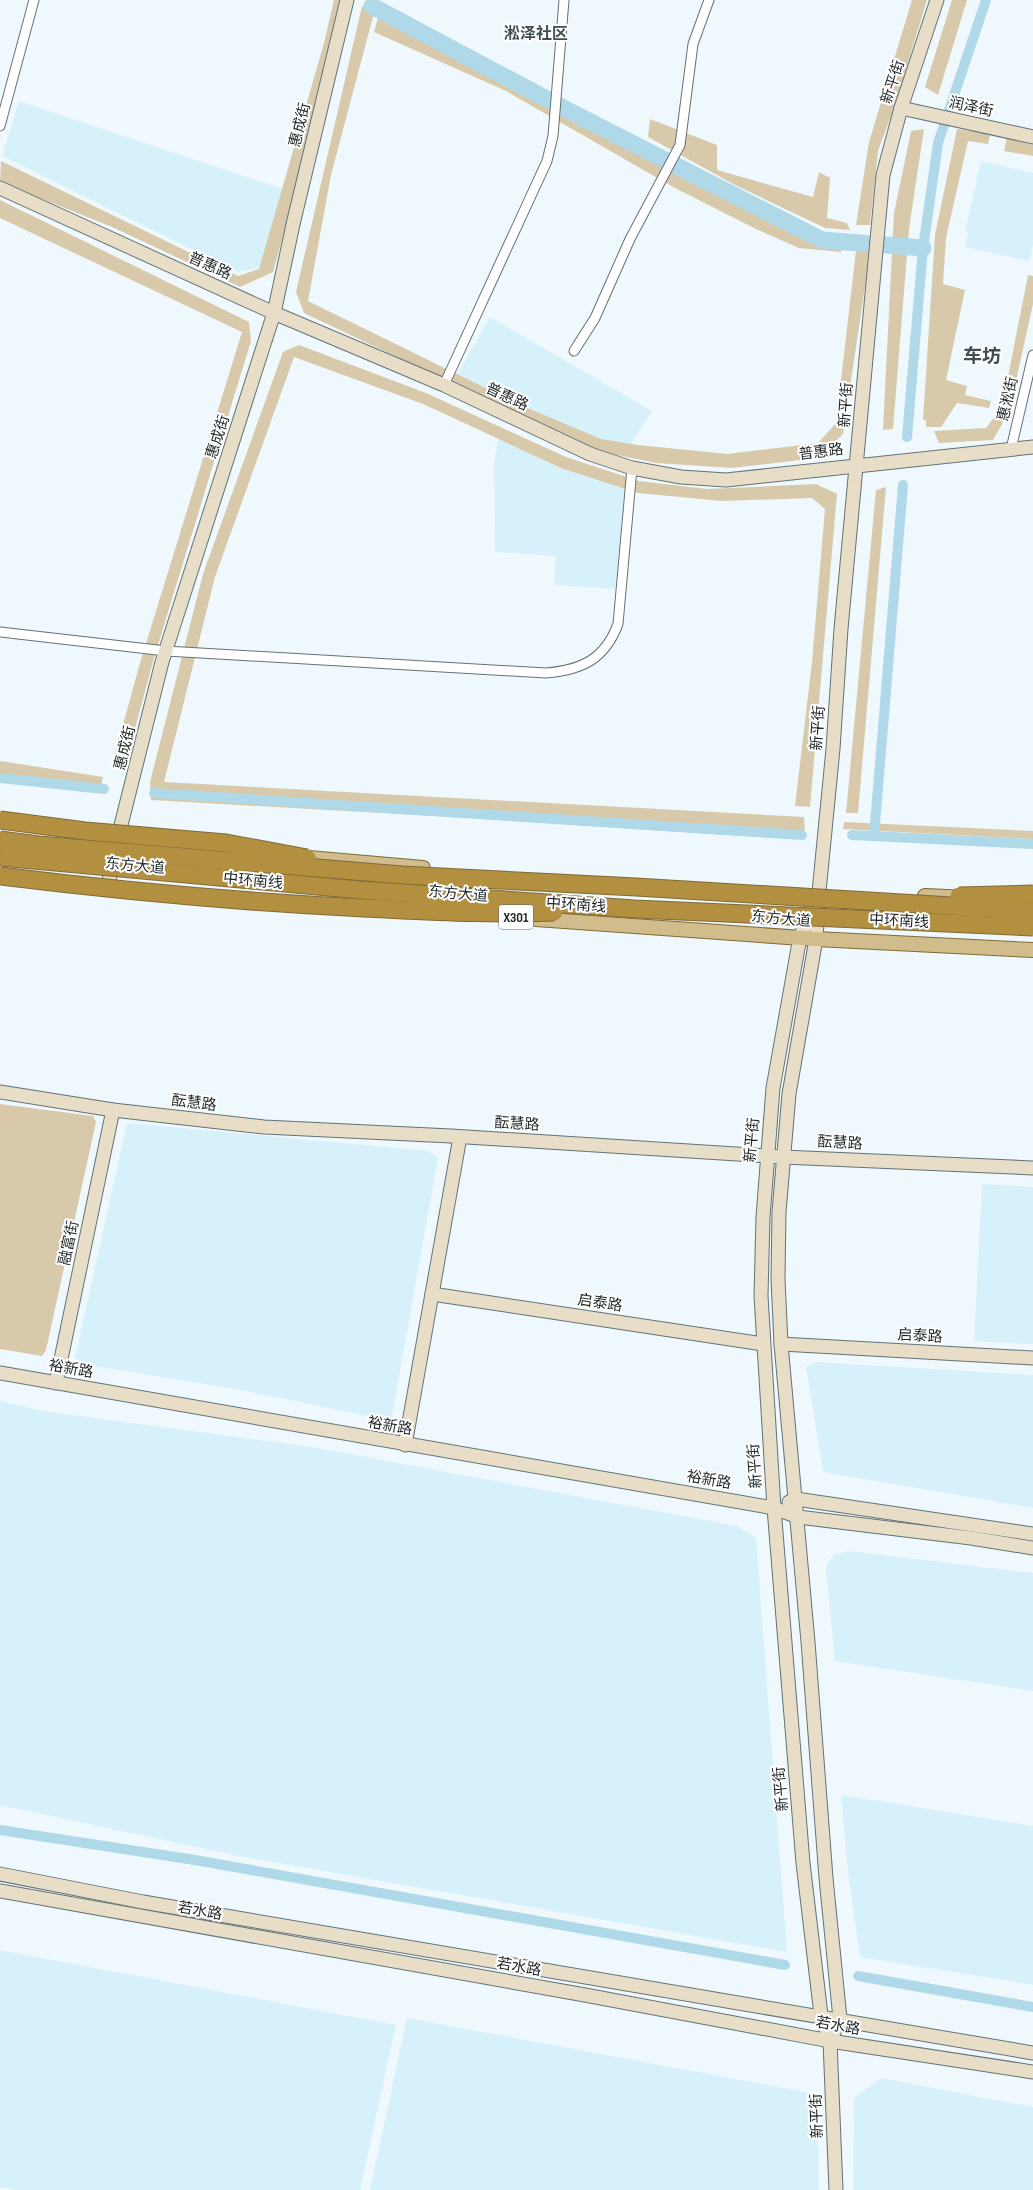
<svg xmlns="http://www.w3.org/2000/svg" width="1033" height="2190" font-family="'Sofia Sans Condensed','Noto Sans SC',sans-serif">
	<rect width="100%" height="100%" fill="#eff9fd"/>
	<g fill="#d7f1fb">
		<path d="M19,101L291,192L269,265L238,272L2,156Z"/>
		<path d="M981,161L1033,173V245L1029,261L965,247L968,233L965,232Z"/>
		<path d="M490,317L652,411L628,449L582,436L455,378Z"/>
		<path d="M500,432L626,484L615,589L554,585L556,556L495,552L494,462Z"/>
		<path d="M127,1123L429,1151L438,1158L392,1416L387,1420L241,1390L81,1364L75,1358Z"/>
		<path d="M982,1184L1033,1187V1344L974,1341Z"/>
		<path d="M815,1362L1033,1375V1508L823,1472L806,1367Z"/>
		<path d="M0,1401L49,1412L312,1447L737,1526L756,1538L787,1952L239,1856L0,1805Z"/>
		<path d="M849,1551L1033,1573V1691L835,1661L826,1568L829,1561L835,1554Z"/>
		<path d="M841,1795L1033,1826V1985L860,1957L848,1873Z"/>
		<path d="M0,1950L396,2025L360,2190H15L0,2187Z"/>
		<path d="M407,2018L811,2093L819,2151V2190H370Z"/>
		<path d="M881,2078L1033,2107V2190H853L854,2098Z"/>
	</g>
	<g fill="#d8c9ab">
		<path d="M334,0H345L331,62L273,272L240,287L112,227L0,182L1,161L238,276L259,269L324,43Z"/>
		<path d="M912,0H927L894,108L878,151L870,225H856L869,142Z"/>
		<path d="M952,0H967L938,95L925,87Z"/>
		<path d="M362,6L374,13L331,175L308,301L518,404L601,439L638,445L727,454L818,443L836,423L857,242L869,243L866,280L843,434L818,458L732,468L656,463L603,452L538,424L304,313L296,292Z"/>
		<path d="M379,14L812,236L841,240V252L799,248L756,229L673,187L506,91L374,32Z"/>
		<path d="M650,119L717,145V170L813,197L819,172L830,178L827,218L847,223L850,230L825,228L735,185L648,137Z"/>
		<path d="M924,129L909,229L893,429L883,430L894,213L911,131Z"/>
		<path d="M957,129L990,134L988,144L968,141L946,238L943,284L965,290L946,380L967,386L965,395L991,401L989,408L957,403L941,427H926V420H923L935,235Z"/>
		<path d="M1007,138L1033,145V156L1004,151Z"/>
		<path d="M0,200L249,322L251,341L154,658L125,766L112,765L140,663L242,332L0,218Z"/>
		<path d="M1028,275L1033,276V304L1009,412L993,440L939,443L934,431L986,428L1002,407Z"/>
		<path d="M299,345L426,393L566,457L639,481L707,489L816,484L837,494L810,807L795,806L812,662L825,509L812,498L722,501L638,493L561,468L423,404L294,357L215,577L164,782L804,817L805,834L758,837L469,818L151,800L150,782L203,574L283,352Z"/>
		<path d="M886,487L858,813H846L876,490Z"/>
		<path d="M0,761L103,777L100,791L0,774Z"/>
		<path d="M844,822L1033,831V839L843,829Z"/>
		<path d="M0,1104L93,1116L96,1122L46,1350L42,1356L0,1349Z"/>
	</g>
	<g fill="none" stroke-linecap="round" stroke-linejoin="round">
		<g stroke="#afd9e8" stroke-width="10">
			<path d="M907,437L923,248L938,143L986,0"/>
			<path d="M0,778L104,789"/>
			<path d="M154,793L802,835"/>
			<path d="M852,835L1033,844"/>
			<path d="M874,836L903,485"/>
			<path d="M0,1830L195,1860L785,1965"/>
			<path d="M858,1976L1033,2007"/>
		</g>
		<path stroke="#afd9e8" stroke-width="17" d="M372,6L571,112L822,240L923,248"/>
		<g stroke="#627277" stroke-width="11">
			<g id="street">
				<path d="M0,126L34,0"/>
				<path d="M574,351L595,318L630,239L680,145L693,44L709,0"/>
				<path d="M444,385L547,161L553,136L564,0"/>
				<path d="M1011,449L1033,355"/>
				<path d="M0,632L166,651L546,673C582,670 605,659 618,624L632,468"/>
			</g>
		</g>
		<g stroke="#627277" stroke-width="15">
			<g id="secondary">
				<path d="M901,108L1033,137"/>
				<path d="M0,188L274,313L444,385L590,454L632,468L681,477L726,480L1033,447"/>
				<path d="M109,881L117,841L162,662L274,313L294,220L347,0"/>
				<path d="M811,910L800,937L773,1088L763,1217L761,1296L774,1508L803,1863L821,2015L830,2041L836,2190"/>
				<path d="M0,1092L113,1110L264,1127L451,1136L783,1157L1033,1168"/>
				<path d="M432,1294L763,1344"/>
				<path d="M781,1344L1033,1358"/>
				<path d="M0,1373L774,1508L798,1517L971,1538L1033,1548"/>
				<path d="M56,1383L113,1110"/>
				<path d="M405,1445L460,1137"/>
				<path d="M789,1502L796,1499L1033,1534"/>
				<path d="M0,1874L143,1902L1033,2053"/>
				<path d="M0,1891L585,1995L830,2041L1033,2072"/>
				<path d="M830,2041L840,2019L826,1878L808,1642L781,1344L778,1279L779,1212L789,1094L816,939L819,892L833,749L841,629L883,175L901,108L937,0"/>
			</g>
		</g>
		<g stroke="#7f6a37" stroke-width="16">
			<g id="primary">
				<path d="M297,857L423,868"/>
				<path d="M925,896L969,898"/>
				<path d="M536,919L816,939L1033,950"/>
			</g>
		</g>
		<use href="#street" stroke="#fff" stroke-width="9"/>
		<use href="#secondary" stroke="#e8ddc6" stroke-width="13"/>
		<use href="#primary" stroke="#d1bc8c" stroke-width="14"/>
		<g stroke="#7f6a37" stroke-width="19" stroke-linecap="butt">
			<g id="highway-bridge">
				<path d="M0,820L85,831L226,843L307,858"/>
				<path d="M0,840L38,845L402,875L636,887L1033,911"/>
				<path d="M0,857L360,890L635,909L1033,927"/>
				<path d="M0,876C121,891 242,902 364,908C428,911 490,915 554,912"/>
				<path d="M959,896L1033,894"/>
			</g>
		</g>
		<use href="#highway-bridge" stroke="#b38f40" stroke-width="17"/>
	</g>
	<g text-anchor="middle" dominant-baseline="central" stroke-width="4" stroke-linejoin="round" paint-order="stroke">
		<rect fill="#fff" stroke="#626668" stroke-width="1" x="499" y="905" width="34" height="24" rx="3"/>
		<g font-size="14" font-weight="bold" fill="#1e2527">
			<text x="516" y="917">X301</text>
		</g>
		<g font-size="15" fill="#1e2527" stroke="#fff">
			<text transform="translate(893 82) rotate(-72)">新平街</text>
			<text transform="translate(971 107) rotate(12)">润泽街</text>
			<text transform="translate(300 125) rotate(-76)">惠成街</text>
			<text transform="translate(210 266) rotate(24)">普惠路</text>
			<text transform="translate(507 397) rotate(25)">普惠路</text>
			<text transform="translate(1008 399) rotate(-77)">惠淞街</text>
			<text transform="translate(846 405) rotate(-86)">新平街</text>
			<text transform="translate(218 437) rotate(-72)">惠成街</text>
			<text transform="translate(821 452) rotate(-7)">普惠路</text>
			<text transform="translate(818 728) rotate(-86)">新平街</text>
			<text transform="translate(125 748) rotate(-76)">惠成街</text>
			<text transform="translate(135 866) rotate(5)">东方大道</text>
			<text transform="translate(253 881) rotate(5)">中环南线</text>
			<text transform="translate(458 894) rotate(5)">东方大道</text>
			<text transform="translate(576 905) rotate(4)">中环南线</text>
			<text transform="translate(781 919) rotate(5)">东方大道</text>
			<text transform="translate(899 921) rotate(3)">中环南线</text>
			<text transform="translate(194 1103) rotate(7)">酝慧路</text>
			<text transform="translate(517 1124) rotate(3)">酝慧路</text>
			<text transform="translate(752 1140) rotate(-85)">新平街</text>
			<text transform="translate(840 1143) rotate(3)">酝慧路</text>
			<text transform="translate(69 1243) rotate(-78)">融富街</text>
			<text transform="translate(600 1303) rotate(9)">启泰路</text>
			<text transform="translate(920 1336) rotate(3)">启泰路</text>
			<text transform="translate(71 1369) rotate(10)">裕新路</text>
			<text transform="translate(390 1426) rotate(10)">裕新路</text>
			<text transform="translate(755 1466) rotate(-94)">新平街</text>
			<text transform="translate(709 1480) rotate(10)">裕新路</text>
			<text transform="translate(781 1789) rotate(-95)">新平街</text>
			<text transform="translate(200 1911) rotate(10)">若水路</text>
			<text transform="translate(519 1967) rotate(10)">若水路</text>
			<text transform="translate(838 2026) rotate(10)">若水路</text>
			<text transform="translate(817 2116) rotate(-92)">新平街</text>
		</g>
		<g font-size="16" font-weight="bold" fill="#414f55" stroke="#fff">
			<text x="536" y="34">淞泽社区</text>
		</g>
		<g font-size="19" font-weight="bold" fill="#414f55" stroke="#fff">
			<text x="982" y="356">车坊</text>
		</g>
	</g>
</svg>
